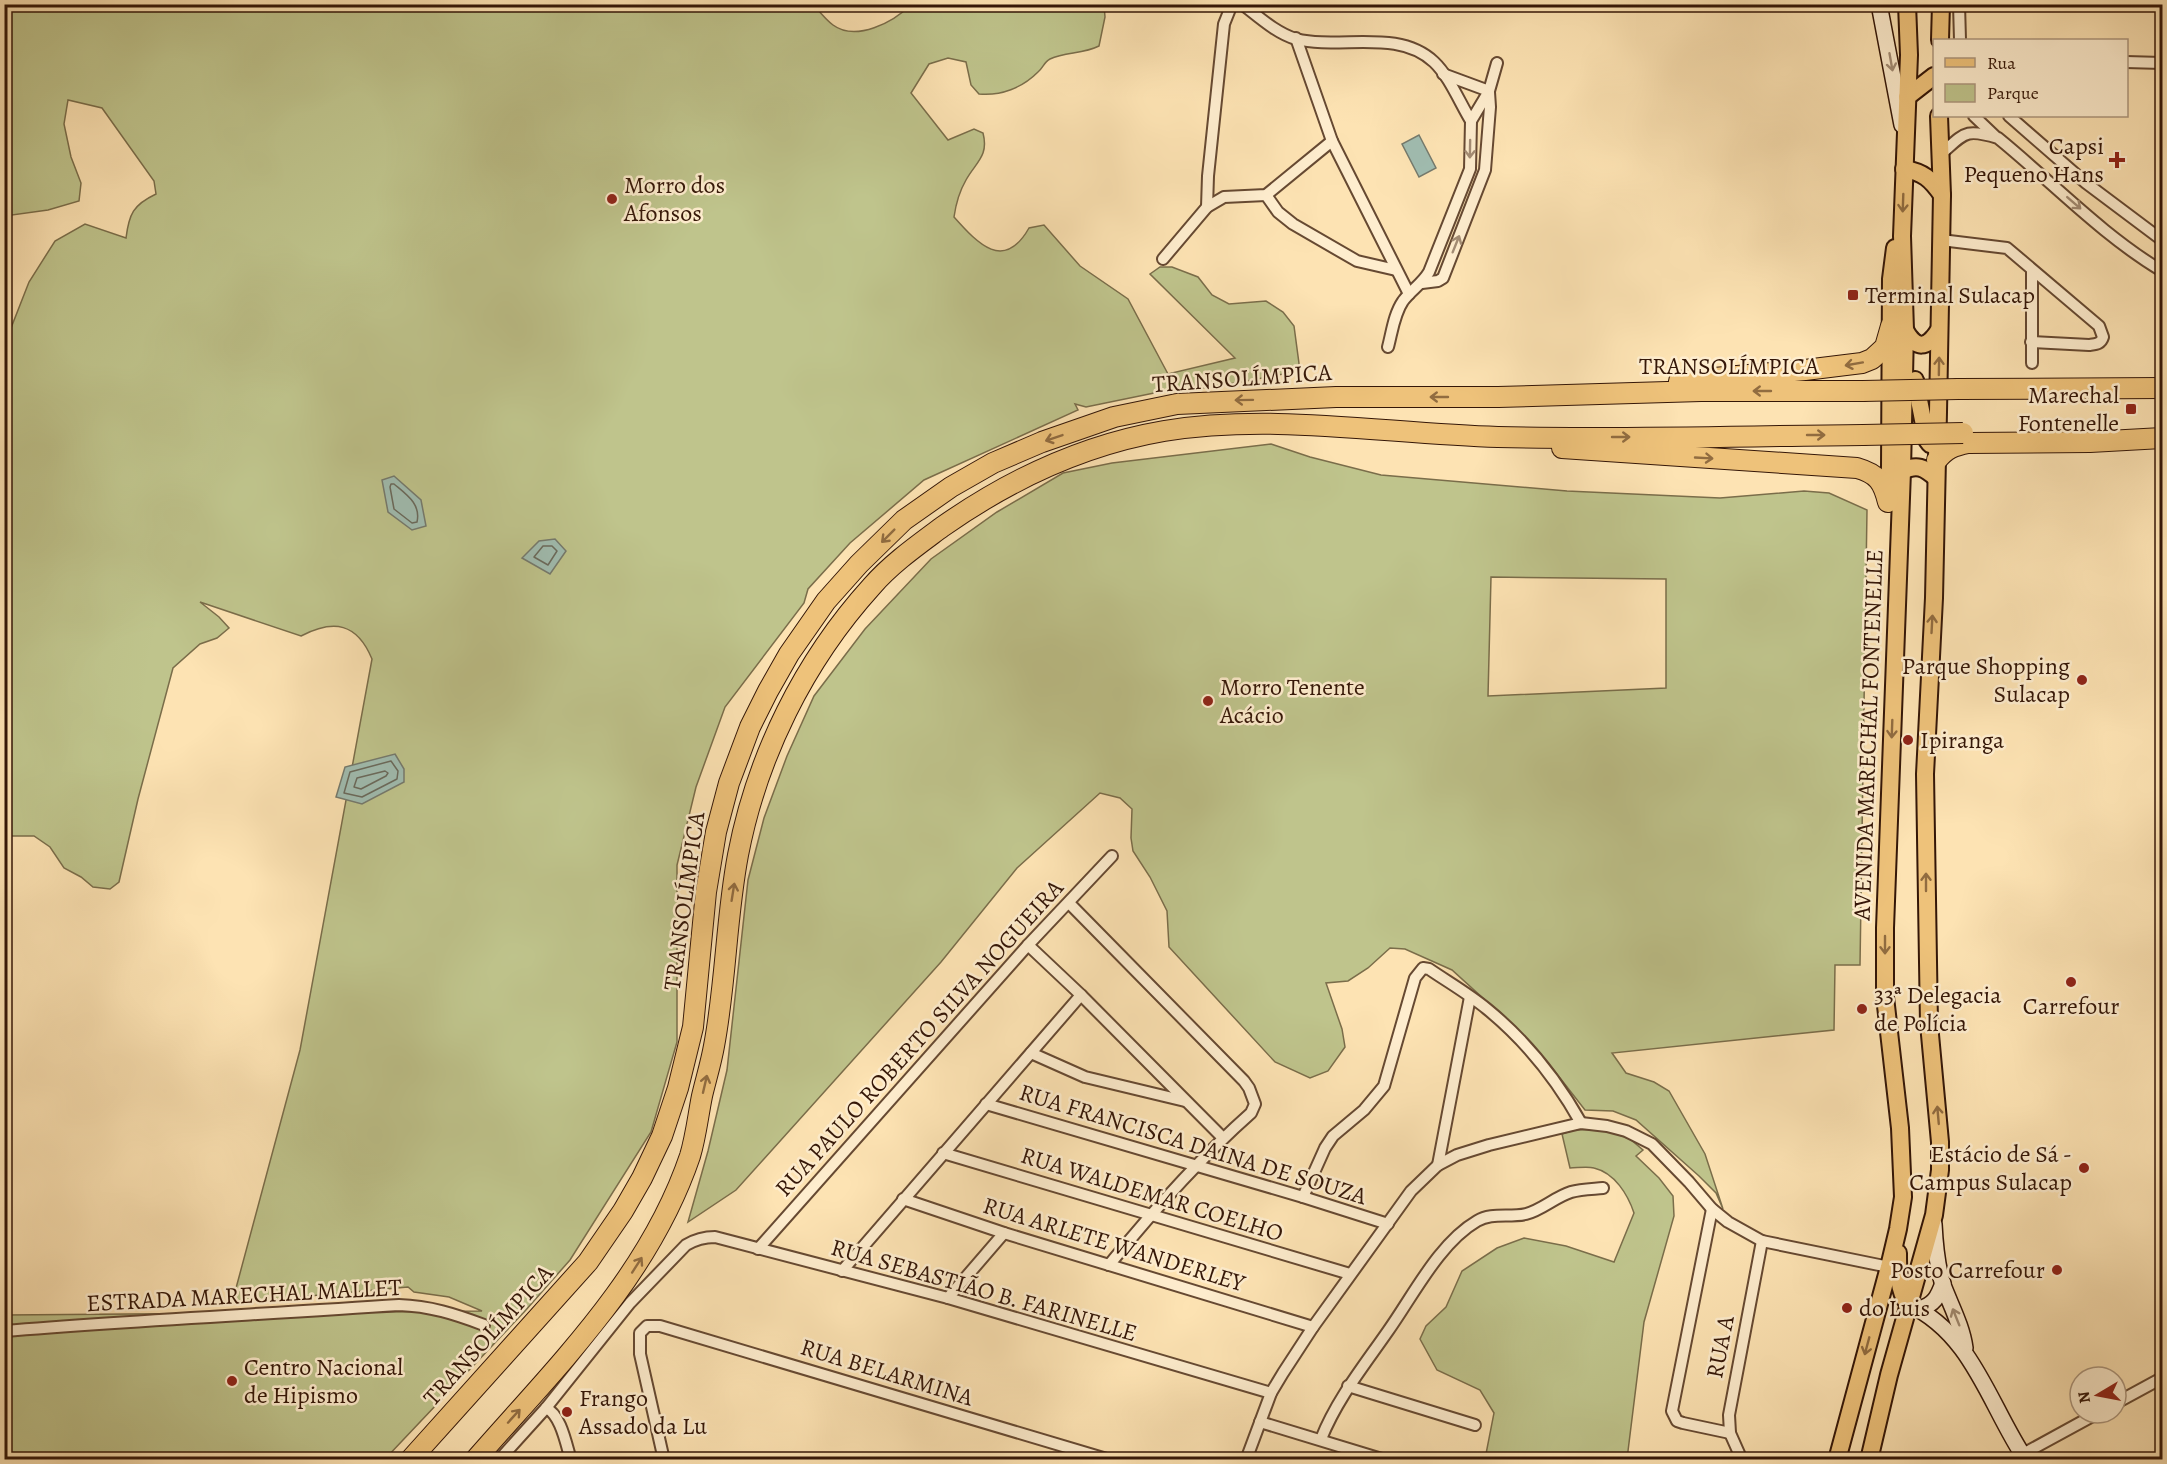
<svg xmlns="http://www.w3.org/2000/svg" width="2167" height="1464" font-family="Alegreya,serif">
	<rect width="100%" height="100%" fill="#fde3b3"/>
	<filter id="stains"><feTurbulence type="fractalNoise" baseFrequency=".00333" numOctaves="4"/><feColorMatrix values="0 0 0 0 .2 0 0 0 0 .09 0 0 0 0 .02 0 0 0 .5 -.17"/></filter>
	<radialGradient id="worn" r=".72"><stop offset=".6" stop-color="#630" stop-opacity="0"/><stop offset="1" stop-color="#630" stop-opacity=".3"/></radialGradient>
	<g fill="#bfc48c" stroke="#7a6d4a" stroke-width="1.5" fill-rule="evenodd">
		<path d="M813,4C819,11 825,19 833,25C856,42 894,22 910,5H1104L1105,17L1099,46C1083,54 1066,52 1050,59C1044,62 1043,68 1038,72C1022,88 1001,96 979,94L971,85L966,62L948,58L929,64L911,93L948,140L974,129L983,133C989,156 976,162 966,180C959,192 956,203 954,217C978,244 1004,272 1029,228L1044,225L1080,266L1128,299L1168,374L1235,358L1150,274L1160,267H1172L1198,277L1212,295L1229,304L1266,301L1283,312L1294,326L1300,371L1213,387L1159,392L1086,407L1075,404L1078,410L924,480L850,543L808,589L804,603L725,707L696,787L677,865V1042L651,1132L570,1260L525,1311L385,1459H5V1315L482,1311L449,1297L414,1292L408,1287L232,1303L300,1050L372,659C357,623 334,619 301,636L200,602L219,617L229,628L217,638L200,644L173,668L138,799L119,882L110,889L93,887L81,877L64,868L50,847L34,836H5V338L9,333L29,282L55,241L85,224L126,238C129,214 133,205 156,194L154,181L102,108L68,100L64,124L71,157L81,183L79,201L48,210L5,216V5Z"/>
		<path d="M1271,444L1310,457L1381,475L1567,491L1720,498L1804,491L1829,493L1867,510L1860,965H1835L1834,1030L1612,1053L1626,1073L1654,1082L1669,1091L1705,1154L1723,1209L1716,1193L1699,1176L1636,1120L1613,1111L1585,1110L1553,1069L1507,1020L1452,970L1405,949L1390,948L1368,968L1348,981L1326,983L1342,1029L1345,1047L1328,1071L1310,1078L1275,1062L1169,947L1167,911L1150,877L1133,851L1131,838L1132,809L1120,798L1100,793L1017,868L941,962L736,1190L688,1222L708,1151L727,1070L748,880L764,818L787,756L814,696L865,629L931,559L997,512L1063,473L1112,463ZM1491,577L1666,579V688L1488,696Z"/>
		<path d="M1603,1129L1630,1139L1643,1150L1636,1156L1659,1178L1673,1196L1674,1216L1644,1322L1627,1459H1485L1494,1413L1480,1390L1437,1370L1420,1339L1426,1326L1446,1307L1462,1271L1497,1248L1524,1238L1566,1246L1614,1262L1634,1213C1628,1195 1615,1173 1594,1168C1587,1166 1577,1168 1570,1168L1562,1134L1574,1130Z"/>
	</g>
	<g fill="#a0bdb1" stroke="#757a6d" stroke-width="1.5">
		<path d="M1419,135L1436,168L1419,177L1402,144Z"/>
		<path d="M394,476L421,500L426,526L412,530L388,512L382,480Z"/>
		<path d="M555,539L566,551L550,574L522,558L539,541Z"/>
		<path d="M395,754L404,769V782L362,804L336,797L345,767Z"/>
	</g>
	<g fill="none" stroke-linecap="round" stroke-linejoin="round">
		<g stroke="#6a6a5c" stroke-width="1.5">
			<path d="M391,484H394C407,495 421,504 417,522L412,523L394,509L390,487Z"/>
			<path d="M543,546H552L557,551L548,565L534,557Z"/>
			<path d="M391,761L398,771L397,779L362,797L344,793L350,772Z"/>
			<path d="M385,771L388,773L386,776L361,789L354,787L357,778Z"/>
		</g>
		<g stroke="#664932" stroke-width="14">
			<g id="street">
				<path d="M1242,4C1259,17 1276,33 1296,39C1340,50 1398,28 1434,62C1449,76 1460,103 1471,121"/>
				<path d="M1959,4L1960,40"/>
				<path d="M1296,38L1332,141L1409,294"/>
				<path d="M2126,62L2162,63"/>
				<path d="M1443,74L1489,91"/>
				<path d="M1974,116L1995,136"/>
				<path d="M2009,116L2086,183L2162,240"/>
				<path d="M1941,154C1965,133 1965,128 1998,138C2052,182 2102,235 2162,271"/>
				<path d="M1266,195L1278,212L1293,224L1357,261L1396,270"/>
				<path d="M1207,207L1208,176L1224,24L1232,4"/>
				<path d="M1941,240L2007,248L2099,326L2103,337C2101,344 2096,344 2089,345L2031,342"/>
				<path d="M1163,259L1207,207L1224,197L1266,195L1332,141"/>
				<path d="M1422,283L1438,281L1443,278L1485,170L1490,107L1489,92"/>
				<path d="M1388,347C1392,332 1394,314 1403,301C1411,290 1422,284 1429,272L1470,169L1471,121L1489,91L1497,63"/>
				<path d="M2032,363V271"/>
				<path d="M1069,903L1244,1081L1249,1088L1255,1104L1251,1113C1199,1159 1153,1211 1109,1265"/>
				<path d="M1028,945L1081,995L1223,1138"/>
				<path d="M1031,1053L1085,1077L1185,1101"/>
				<path d="M986,1104L1303,1197L1388,1224"/>
				<path d="M943,1153L1350,1274"/>
				<path d="M1438,1165L1470,997"/>
				<path d="M1303,1197L1325,1148L1333,1136L1364,1110L1384,1086L1415,978L1423,968L1429,969C1448,982 1469,994 1487,1009C1525,1040 1557,1080 1581,1123"/>
				<path d="M903,1199L1004,1233L1313,1327"/>
				<path d="M1712,1209L1672,1411L1677,1421L1683,1423L1730,1433"/>
				<path d="M758,1249L1028,945L1112,856"/>
				<path d="M842,1271L1081,995"/>
				<path d="M948,1298L1004,1233"/>
				<path d="M4,1331C136,1320 268,1314 399,1305C430,1306 455,1314 484,1325"/>
				<path d="M1348,1386L1475,1425"/>
				<path d="M2116,1403L2162,1378"/>
				<path d="M546,1408C561,1415 566,1444 571,1460"/>
				<path d="M1260,1422L1385,1460"/>
				<path d="M1321,1439C1337,1399 1363,1367 1388,1331C1413,1296 1439,1243 1477,1221C1492,1212 1509,1218 1526,1214C1542,1210 1555,1197 1571,1192C1581,1189 1593,1189 1603,1188"/>
				<path d="M2023,1454L2098,1413"/>
				<path d="M499,1460L546,1408L630,1303L686,1245C696,1239 704,1237 715,1237L948,1298L1271,1393"/>
				<path d="M664,1460L640,1354V1333L647,1326H660L1110,1460"/>
				<path d="M1246,1460L1271,1393L1283,1373L1313,1327L1411,1191L1438,1165L1457,1155L1489,1145L1581,1123L1607,1126L1626,1131L1652,1144L1689,1182L1712,1209L1728,1222L1762,1241L1889,1267"/>
				<path d="M1742,1460L1730,1433L1729,1415L1762,1241"/>
			</g>
		</g>
		<g stroke="#341607" stroke-width="18">
			<g id="secondary">
				<path d="M1879,4L1902,125"/>
				<path d="M1934,1224C1935,1244 1937,1266 1943,1285C1951,1306 1962,1326 1965,1348"/>
				<path d="M1908,1304C1973,1334 1989,1405 2026,1460"/>
				<path d="M1919,1309C1934,1305 1938,1297 1943,1283"/>
			</g>
		</g>
		<g stroke="#341607" stroke-width="20">
			<g id="primary">
				<path d="M1940,40L1941,4"/>
				<path d="M1907,97L1934,76"/>
				<path d="M1904,169C1923,172 1931,179 1942,195"/>
				<path d="M1905,330C1916,350 1927,349 1939,330"/>
				<path d="M1915,380L1927,440L1930,444"/>
				<path d="M1902,471C1917,464 1924,467 1936,478"/>
				<path d="M1888,500L1890,467L1891,279L1895,248"/>
				<path d="M1898,1253C1898,1271 1898,1290 1908,1304"/>
				<path d="M1837,1460L1889,1267L1898,1229L1903,1197L1900,1128L1885,997V928L1902,471L1905,330L1902,236L1909,55L1907,4"/>
				<path d="M1869,1460L1889,1375L1934,1215L1940,1170V1142L1929,1024L1925,774L1934,598L1938,412L1942,195L1939,116"/>
			</g>
		</g>
		<g stroke="#341607" stroke-width="22">
			<g id="highway">
				<path d="M1679,381L1805,370L1862,363L1872,359L1885,347L1891,326"/>
				<path d="M1958,389L2162,388"/>
				<path d="M1562,448L1857,468C1878,474 1883,482 1888,502"/>
				<path d="M1937,460C1946,449 1953,446 1968,443L2090,442L2162,438"/>
				<path d="M410,1460L588,1262L623,1211L642,1178L662,1136L678,1088L693,1027L706,892L716,832L729,783L750,727L768,691L789,654L826,601L859,564L904,520L951,487L993,463L1042,442L1114,417L1177,404L1336,397H1498L1701,391H1863"/>
				<path d="M475,1460C557,1366 649,1277 690,1156C696,1136 698,1116 702,1096C706,1079 711,1063 714,1046C726,983 726,918 738,855C757,756 804,661 872,586C892,563 918,545 942,527C1009,480 1082,445 1164,431C1274,413 1387,434 1498,437C1620,440 1742,436 1863,435"/>
			</g>
		</g>
		<use href="#street" stroke="#feedce" stroke-width="10"/>
		<use href="#secondary" stroke="#feedce" stroke-width="15"/>
		<use href="#primary" stroke="#eec27a" stroke-width="16"/>
		<use href="#highway" stroke="#eec27a" stroke-width="20"/>
		<g stroke="#341607" stroke-width="22" stroke-linecap="butt">
			<g id="highway-bridge">
				<path d="M1863,391L1958,389"/>
				<path d="M1863,435L1963,433"/>
			</g>
		</g>
		<use href="#highway-bridge" stroke="#eec27a" stroke-width="20"/>
	</g>
	<defs><path id="oneway-shaft" d="M-6 0H5M1.5-3L5.5 0L1.5 3" fill="none" stroke-width="1.6" stroke-linecap="round" stroke-linejoin="round" transform="scale(1.5)"/></defs>
	<g stroke="#a38c74">
		<use href="#oneway-shaft" transform="translate(1891 62) rotate(80)"/>
		<use href="#oneway-shaft" transform="translate(1470 149) rotate(91)"/>
		<use href="#oneway-shaft" transform="translate(2074 203) rotate(41)"/>
		<use href="#oneway-shaft" transform="translate(1456 244) rotate(-68)"/>
		<use href="#oneway-shaft" transform="translate(1956 1317) rotate(-112)"/>
	</g>
	<g stroke="#916c40">
		<use href="#oneway-shaft" transform="translate(1903 203) rotate(92)"/>
		<use href="#oneway-shaft" transform="translate(1854 364) rotate(170)"/>
		<use href="#oneway-shaft" transform="translate(1939 366) rotate(-89)"/>
		<use href="#oneway-shaft" transform="translate(1762 391) rotate(180)"/>
		<use href="#oneway-shaft" transform="translate(1439 397) rotate(-180)"/>
		<use href="#oneway-shaft" transform="translate(1244 400) rotate(179)"/>
		<use href="#oneway-shaft" transform="translate(1816 435)"/>
		<use href="#oneway-shaft" transform="translate(1621 437)"/>
		<use href="#oneway-shaft" transform="translate(1054 438) rotate(161)"/>
		<use href="#oneway-shaft" transform="translate(1704 458) rotate(3)"/>
		<use href="#oneway-shaft" transform="translate(888 536) rotate(135)"/>
		<use href="#oneway-shaft" transform="translate(1932 624) rotate(-87)"/>
		<use href="#oneway-shaft" transform="translate(1892 729) rotate(92)"/>
		<use href="#oneway-shaft" transform="translate(1926 882) rotate(-90)"/>
		<use href="#oneway-shaft" transform="translate(733 892) rotate(-81)"/>
		<use href="#oneway-shaft" transform="translate(1885 945) rotate(90)"/>
		<use href="#oneway-shaft" transform="translate(705 1084) rotate(-77)"/>
		<use href="#oneway-shaft" transform="translate(1938 1115) rotate(-95)"/>
		<use href="#oneway-shaft" transform="translate(637 1265) rotate(-57)"/>
		<use href="#oneway-shaft" transform="translate(1867 1346) rotate(105)"/>
		<use href="#oneway-shaft" transform="translate(514 1416) rotate(-48)"/>
	</g>
	<g fill="#8f2418" stroke="#feedce" stroke-width="2">
		<path d="M2114 151h6v6h6v6h-6v6h-6v-6h-6v-6h6z"/>
		<circle cx="612" cy="199" r="6"/>
		<rect x="1847" y="289" width="12" height="12" rx="3"/>
		<rect x="2125" y="403" width="12" height="12" rx="3"/>
		<circle cx="2082" cy="680" r="6"/>
		<circle cx="1208" cy="701" r="6"/>
		<circle cx="1908" cy="740" r="6"/>
		<circle cx="2071" cy="982" r="6"/>
		<circle cx="1862" cy="1009" r="6"/>
		<circle cx="2084" cy="1168" r="6"/>
		<circle cx="2057" cy="1270" r="6"/>
		<circle cx="1847" cy="1308" r="6"/>
		<circle cx="232" cy="1381" r="6"/>
		<circle cx="567" cy="1412" r="6"/>
	</g>
	<g text-anchor="middle" dominant-baseline="central" stroke-width="5" stroke-linejoin="round" paint-order="stroke">
		<g font-size="24" fill="#341607" stroke="#feedce" text-anchor="start">
			<text x="2104" y="146" text-anchor="end">Capsi<tspan x="2104" dy="28">Pequeno Hans</tspan></text>
			<text x="624" y="185">Morro dos<tspan x="624" dy="28">Afonsos</tspan></text>
			<text x="1865" y="295">Terminal Sulacap</text>
			<text x="2119" y="395" text-anchor="end">Marechal<tspan x="2119" dy="28">Fontenelle</tspan></text>
			<text x="2070" y="666" text-anchor="end">Parque Shopping<tspan x="2070" dy="28">Sulacap</tspan></text>
			<text x="1220" y="687">Morro Tenente<tspan x="1220" dy="28">Acácio</tspan></text>
			<text x="1920" y="740">Ipiranga</text>
			<text x="1874" y="995">33ª Delegacia<tspan x="1874" dy="28">de Polícia</tspan></text>
			<text x="2071" y="1006" text-anchor="middle">Carrefour</text>
			<text x="2072" y="1154" text-anchor="end">Estácio de Sá -<tspan x="2072" dy="28">Campus Sulacap</tspan></text>
			<text x="2045" y="1270" text-anchor="end">Posto Carrefour</text>
			<text x="1859" y="1308">do Luis</text>
			<text x="244" y="1367">Centro Nacional<tspan x="244" dy="28">de Hipismo</tspan></text>
			<text x="579" y="1398">Frango<tspan x="579" dy="28">Assado da Lu</tspan></text>
		</g>
		<g font-size="24" fill="#341607" stroke="#feedce">
			<text x="1729" y="366">TRANSOLÍMPICA</text>
			<text transform="translate(1242 378) rotate(-4)">TRANSOLÍMPICA</text>
			<text transform="translate(1868 735) rotate(-88)">AVENIDA MARECHAL FONTENELLE</text>
			<text transform="translate(684 901) rotate(-82)">TRANSOLÍMPICA</text>
			<text transform="translate(919 1038) rotate(-48)">RUA PAULO ROBERTO SILVA NOGUEIRA</text>
			<text transform="translate(1193 1144) rotate(17)">RUA FRANCISCA DAINA DE SOUZA</text>
			<text transform="translate(1152 1194) rotate(17)">RUA WALDEMAR COELHO</text>
			<text transform="translate(1114 1244) rotate(17)">RUA ARLETE WANDERLEY</text>
			<text transform="translate(984 1290) rotate(16)">RUA SEBASTIÃO B. FARINELLE</text>
			<text transform="translate(244 1295) rotate(-3)">ESTRADA MARECHAL MALLET</text>
			<text transform="translate(488 1335) rotate(-48)">TRANSOLÍMPICA</text>
			<text transform="translate(1720 1347) rotate(-79)">RUA A</text>
			<text transform="translate(887 1372) rotate(17)">RUA BELARMINA</text>
		</g>
	</g>
	<rect width="2167" height="1464" fill="none" stroke="#fde3b3" stroke-width="24"/>
	<rect x="6" y="6" width="2155" height="1452" fill="none" stroke="#341607" stroke-width="3"/>
	<rect x="12" y="12" width="2143" height="1440" fill="none" stroke="#341607" stroke-width="1.5"/>
	<rect x="1933" y="39" width="195" height="78" fill="#feedce" stroke="#ad977e" stroke-width="1.5"/>
	<rect x="1945" y="58" width="30" height="9" fill="#eec27a" stroke="#ad977e" stroke-width="1.5"/>
	<text x="1987" y="69" font-size="18" fill="#341607">Rua</text>
	<rect x="1945" y="84" width="30" height="18" fill="#bfc48c" stroke="#ad977e" stroke-width="1.5"/>
	<text x="1987" y="99" font-size="18" fill="#341607">Parque</text>
	<g transform="translate(2098 1395) rotate(260)"><circle r="28" fill="#feedce" stroke="#ad977e" stroke-width="1.5"/>
	<path d="M0-4.5L10 22L0 15L-10 22Z" fill="#8f2418"/>
	<text y="-9" font-size="16" font-weight="bold" text-anchor="middle" fill="#341607">N</text>
	</g>
	<rect width="100%" height="100%" filter="url(#stains)"/>
	<rect width="100%" height="100%" fill="url(#worn)"/>
</svg>
